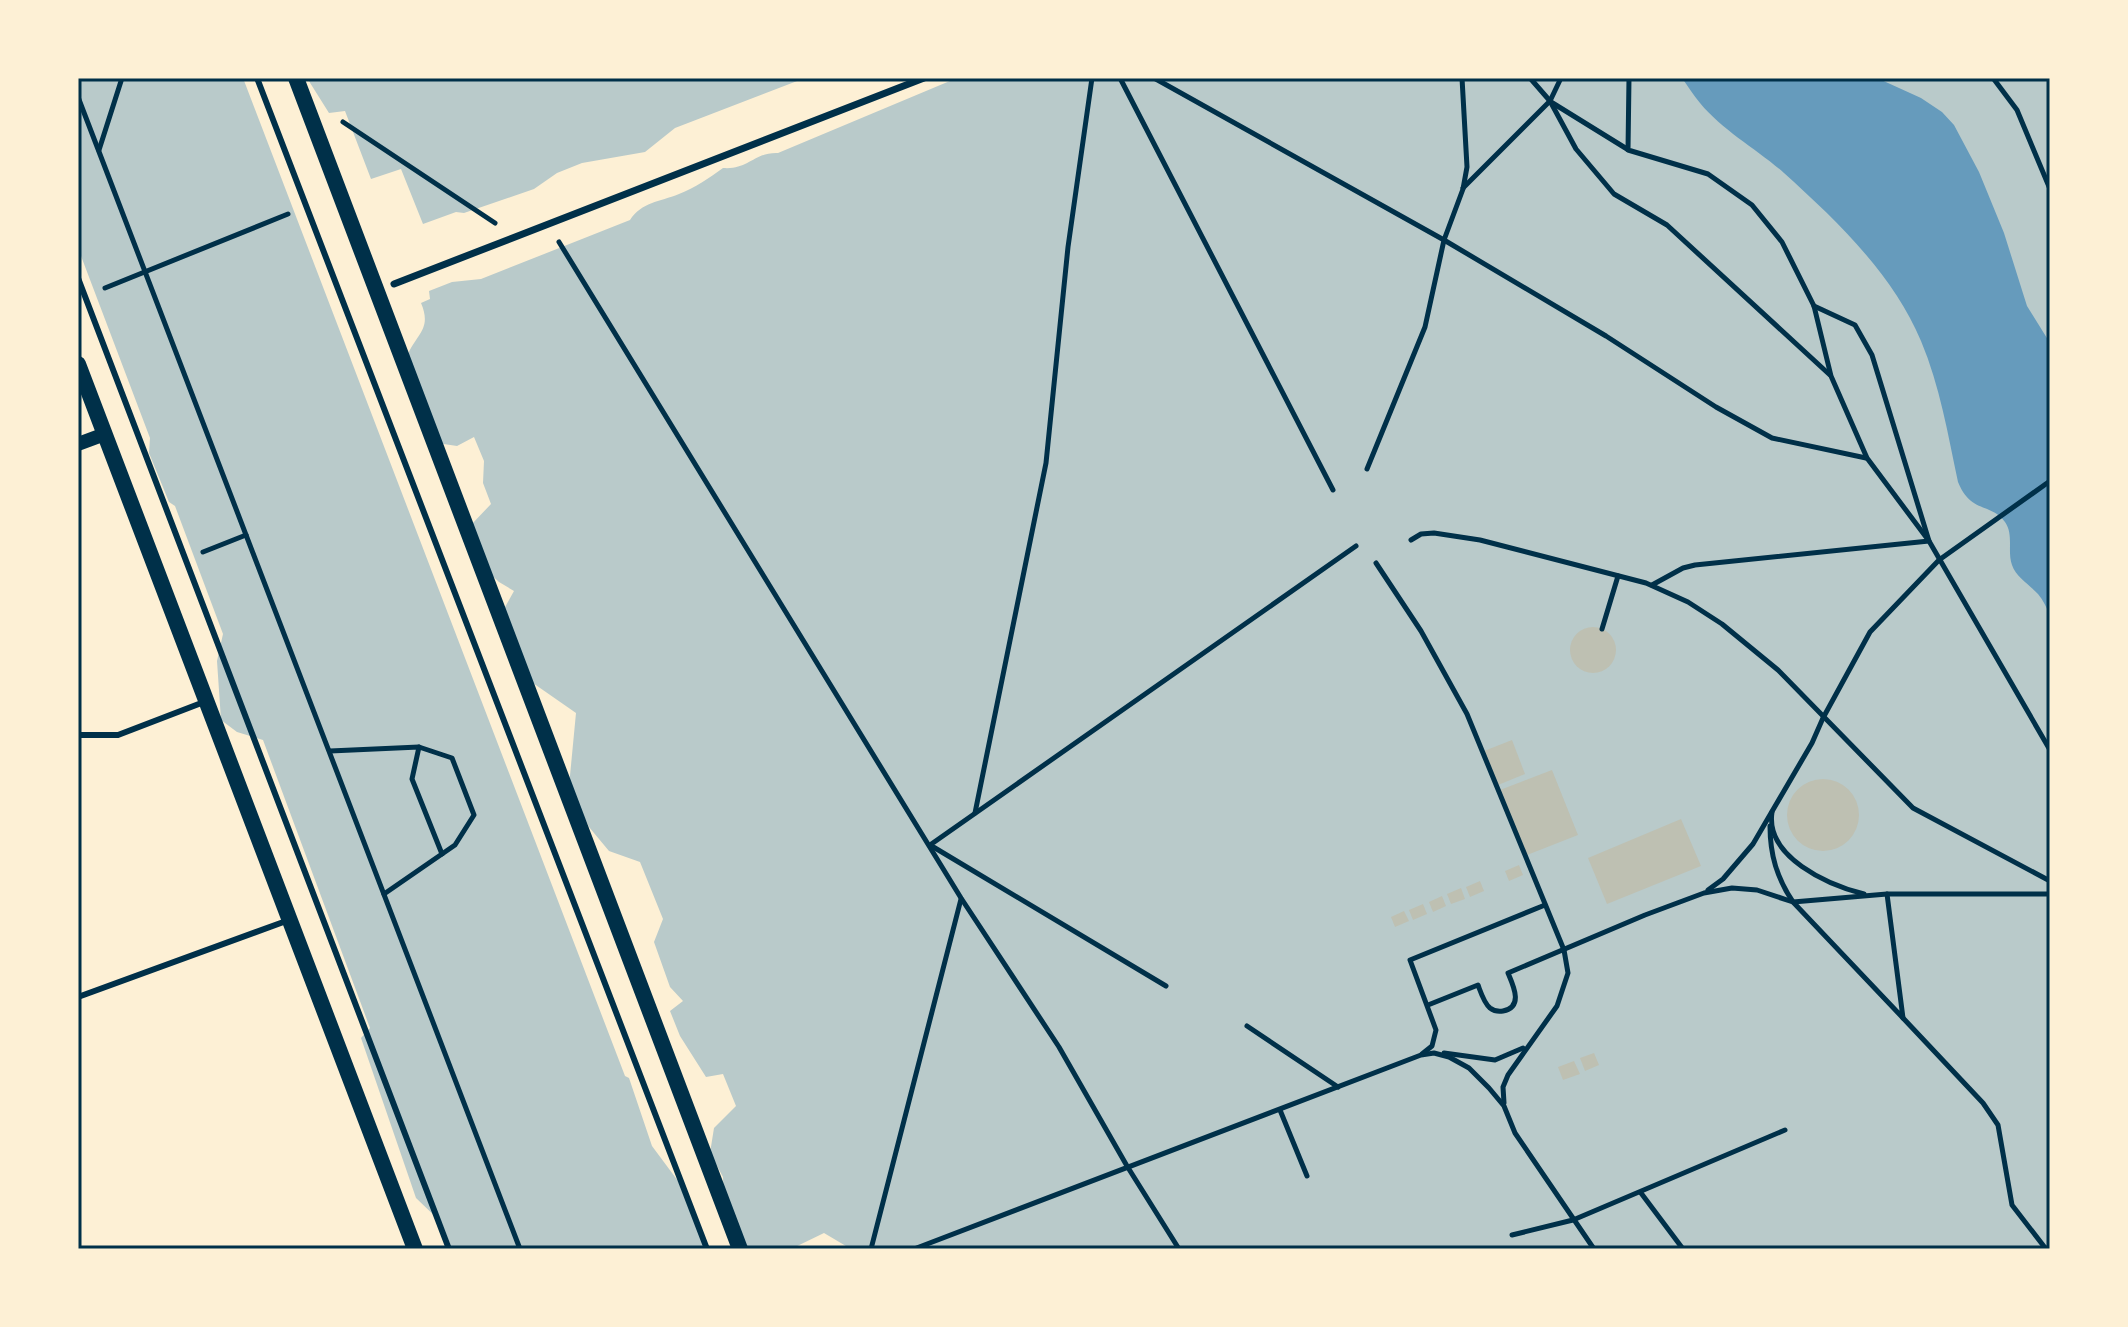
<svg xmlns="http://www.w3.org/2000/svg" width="2128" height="1327" font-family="Barlow,sans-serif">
	<rect width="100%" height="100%" fill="#fdf0d5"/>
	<g fill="#b9caca">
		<path d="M78,78H243L625,1076L629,1078L652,1146L678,1181L705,1249H452L442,1223L416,1198L361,1038L370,1028L263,740L237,732L221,720L217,661L223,634L175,506L169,502L149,453L150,438L78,248Z"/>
		<path d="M307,78H805L675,128L645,152L582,163L557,173L534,189L464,213L456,212L423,224L401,169L371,179L345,111L329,113Z"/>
		<path d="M2050,78V1249H851L824,1233L791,1249L741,1247L724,1205L723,1177L710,1153L714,1128L736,1106L723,1074L706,1077L680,1036L670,1011L683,1001L670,987L654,942L663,919L640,862L609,851L589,827L569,786L576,713L530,681L495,625L514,591L499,582L471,556V525L491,504L483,483L484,461L474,437L457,446L437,443L407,356C417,333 432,329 421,303L430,299L429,291L452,282L481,279L630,220C642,202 659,202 679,194C695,188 709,178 723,168C749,170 754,152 778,153L957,78Z"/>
	</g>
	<path fill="#669bbc" d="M1682,78H1877L1921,98L1942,112L1954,125L1979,172L2004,233L2027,306L2050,343V616C2047,608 2043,600 2038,594C2030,585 2016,577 2012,565C2007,551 2014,535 2005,522C1990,502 1971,514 1958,482C1948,435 1940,386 1921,341C1893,274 1836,220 1784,173C1757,149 1723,131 1700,103C1693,95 1688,86 1682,78Z"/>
	<g fill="#bec0b2">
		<circle cx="1593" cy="650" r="23"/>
		<path d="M1512,740L1525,774L1498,785L1484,751Z"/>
		<path d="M1552,770L1578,835L1527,855L1500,790Z"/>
		<circle cx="1823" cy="815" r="36"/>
		<path d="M1681,819L1701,866L1607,904L1588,858Z"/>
		<path d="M1519,865L1523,875L1509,881L1505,871Z"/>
		<path d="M1480,881L1484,891L1470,897L1466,887Z"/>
		<path d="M1461,888L1465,899L1451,904L1447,894Z"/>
		<path d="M1442,896L1446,906L1433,912L1429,902Z"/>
		<path d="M1423,904L1427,914L1413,920L1409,910Z"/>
		<path d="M1404,911L1409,921L1395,927L1391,917Z"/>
		<path d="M1594,1053L1599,1065L1585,1071L1580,1058Z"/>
		<path d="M1574,1061L1580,1074L1563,1080L1558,1067Z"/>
	</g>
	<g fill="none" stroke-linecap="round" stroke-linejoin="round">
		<g stroke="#003049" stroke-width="5">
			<path d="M1120,78L1333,490"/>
			<path d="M1154,78L1444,240L1606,336L1716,407L1772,438L1866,458"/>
			<path d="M1530,78L1550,101L1576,149L1614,194L1667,225L1830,375"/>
			<path d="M1629,78L1628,150L1708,174L1752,205L1782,242L1814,306L1831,376L1867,458L1929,541L2050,750"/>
			<path d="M1993,78L2017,110L2050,189"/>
			<path d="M78,97L520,1249"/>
			<path d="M1551,102L1627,149"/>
			<path d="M343,122L495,223"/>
			<path d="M99,150L122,78"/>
			<path d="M1463,188L1550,101L1561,78"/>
			<path d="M559,242L961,898L1059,1047L1127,1166L1179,1249"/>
			<path d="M105,288L288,214"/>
			<path d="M1367,469L1425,327L1444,240L1463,189L1467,167L1462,78"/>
			<path d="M1411,540L1421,534L1434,533L1480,540L1646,583L1688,602L1722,624L1778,670L1913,808L2050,881"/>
			<path d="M203,552L246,535"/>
			<path d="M1376,563L1421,631L1467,714L1564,950L1568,973L1557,1006L1508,1075L1503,1087L1504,1103"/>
			<path d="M1652,585L1683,568L1695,565L1929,541L1872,355L1855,325L1814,306"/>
			<path d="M1602,629L1618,576"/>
			<path d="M419,747L412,779L442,854"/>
			<path d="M330,751L419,747L452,758L474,815L455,845L384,894"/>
			<path d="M1772,812C1765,857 1828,885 1864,894"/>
			<path d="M975,813L1046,463L1068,247L1092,78"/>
			<path d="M1770,826C1770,855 1777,878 1793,902L1903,1018L1887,894"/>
			<path d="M1708,890L1723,879L1753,844L1812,743L1823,718L1870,632L1939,560L2050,481"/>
			<path d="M1166,986L930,845L1356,546"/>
			<path d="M1428,1005L1478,985C1481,993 1484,1003 1490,1008C1494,1011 1498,1012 1503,1011C1524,1007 1513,985 1508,973L1645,915L1704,893L1732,888L1757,890L1793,902L1887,894H2050"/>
			<path d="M1903,1018L1983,1103L1998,1125L2012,1205L2046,1249"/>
			<path d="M1247,1026L1338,1087"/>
			<path d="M1444,1053L1495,1060L1523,1048"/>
			<path d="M1422,1054L1432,1046L1436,1030L1410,960L1545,905"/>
			<path d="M1280,1110L1307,1176"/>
			<path d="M1641,1193L1683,1249"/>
			<path d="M1512,1235L1573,1220L1785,1130"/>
			<path d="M871,1249L961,899"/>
			<path d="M914,1249L1421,1055L1434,1053L1449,1057L1469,1068L1489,1088L1504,1106L1515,1133L1594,1249"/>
		</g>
		<g stroke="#003049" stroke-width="6">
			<path d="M257,78L707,1249"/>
			<path d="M78,278L449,1249"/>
			<path d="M78,735H118L204,702"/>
			<path d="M78,997L289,920"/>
		</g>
		<path stroke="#003049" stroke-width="7" d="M394,284L924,78"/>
		<path stroke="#003049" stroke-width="14" d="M78,444L105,434"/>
		<g stroke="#003049" stroke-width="16">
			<path d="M296,78L740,1249"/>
			<path d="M78,364L415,1249"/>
		</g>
	</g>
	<rect width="2128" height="1327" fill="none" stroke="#fdf0d5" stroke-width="160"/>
	<rect x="80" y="80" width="1968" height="1167" fill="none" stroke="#003049" stroke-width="3"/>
</svg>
